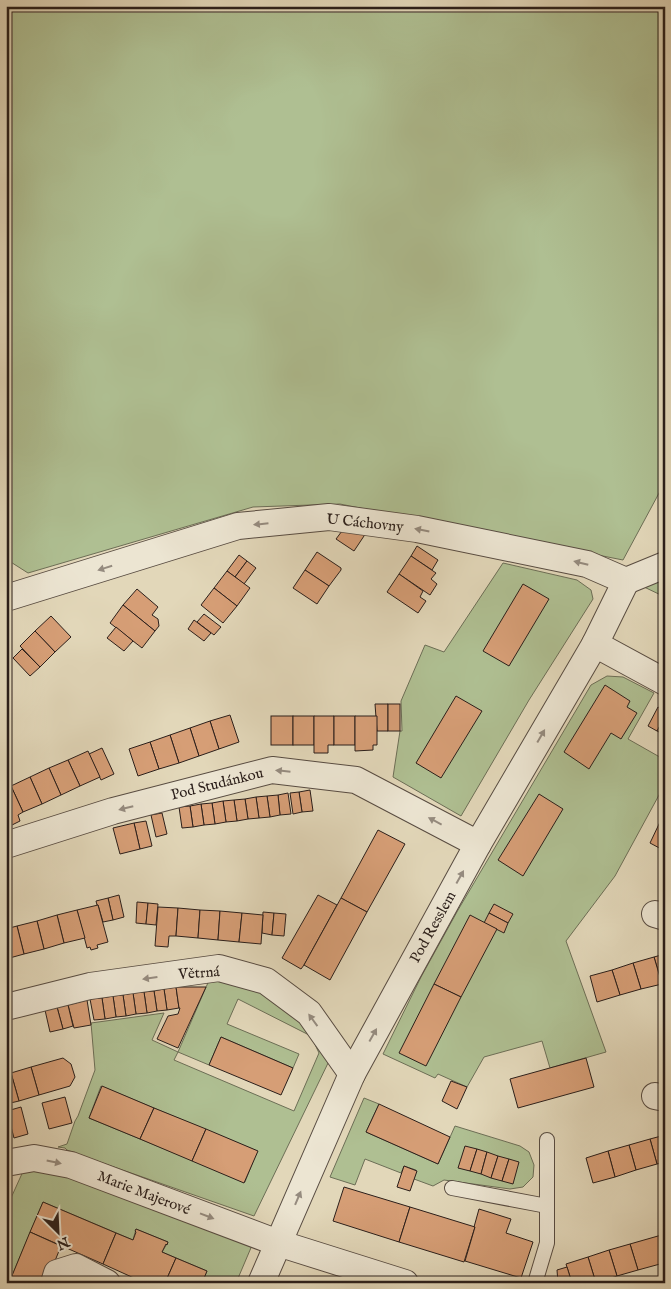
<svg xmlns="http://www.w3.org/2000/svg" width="671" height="1289" font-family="'IM FELL English',serif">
	<rect width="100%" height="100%" fill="#e2d7b9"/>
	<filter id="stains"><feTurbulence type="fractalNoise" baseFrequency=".004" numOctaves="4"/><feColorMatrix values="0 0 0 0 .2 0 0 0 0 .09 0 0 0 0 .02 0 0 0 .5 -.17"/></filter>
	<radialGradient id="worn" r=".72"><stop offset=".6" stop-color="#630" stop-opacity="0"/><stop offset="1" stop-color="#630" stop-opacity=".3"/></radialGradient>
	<g fill="#afbf92" stroke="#6c6e56" fill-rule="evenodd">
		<path d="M6,6H665V482L623,560L340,504L253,507L28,573L6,559Z"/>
		<path d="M503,563L577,580L591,590L593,599L529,700L461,816L393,777L400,731H402L401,701L425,645L444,652Z"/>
		<path d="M665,572V597L642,586Z"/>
		<path d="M607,676L623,677L654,693L628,739L665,760V784L615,876L566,941L606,1052L550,1068L542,1041L484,1057L467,1087L438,1074L435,1078L383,1054L421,977L458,910L591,685Z"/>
		<path d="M210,978L247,984L301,1013L330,1059L254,1216L91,1159L67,1150L65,1148L58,1147L67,1144L75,1121L78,1116L95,1070L91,1023L164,1013L152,1040L178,1052ZM238,999L311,1036L319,1053L294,1111L174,1060L178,1052L209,1065L221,1037L293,1068L299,1054L227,1024ZM101,1086L257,1151L245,1182L89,1118Z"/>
		<path d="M364,1098L379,1104L366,1132L438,1164L455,1126L520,1146L529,1152L534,1165L533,1177L523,1187L510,1189L444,1180L433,1186L414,1179L416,1170L404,1166L401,1173L365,1159L355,1185L330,1177Z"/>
		<path d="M25,1167L93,1182L253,1243L236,1283H202L207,1271L162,1252L168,1242L136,1229L133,1240L43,1202L9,1283H6V1209Z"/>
	</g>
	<g fill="#d69e76" stroke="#2a1e1a">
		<path d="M342,531L366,533L354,551L336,539Z"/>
		<path d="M417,546L438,560L432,570L411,556Z"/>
		<path d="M317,552L341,568V570L329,586L305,570Z"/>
		<path d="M239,555L247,561L235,577L227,571Z"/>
		<path d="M411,556L436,573L431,579L437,584L430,595L399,574Z"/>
		<path d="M247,561L256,568L244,584L235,577Z"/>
		<path d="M305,570L329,586L317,604L293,588Z"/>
		<path d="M227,571L250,588L237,606L214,588Z"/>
		<path d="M399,574L423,591L420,597L426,601L418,613L387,592Z"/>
		<path d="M523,584L549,599L509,666L483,651Z"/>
		<path d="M214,588L237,606L223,623L201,605Z"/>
		<path d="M137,589L158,607L152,615L158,619L159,626L155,631L123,605Z"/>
		<path d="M123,605L155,631L142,648L110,623Z"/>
		<path d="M204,614L221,627L214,635L197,622Z"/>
		<path d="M51,616L71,637L55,652L35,631Z"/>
		<path d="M194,620L211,633L204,641L188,629Z"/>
		<path d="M116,627L133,641L124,651L107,638Z"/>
		<path d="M35,631L55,652L40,667L20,646Z"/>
		<path d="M22,649L40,667L30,676L13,658Z"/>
		<path d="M605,685L630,701L627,707L637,713L621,739L611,733L589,769L564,752Z"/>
		<path d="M456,696L482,711L441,778L416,763Z"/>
		<path d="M375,704H388V731H377Z"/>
		<rect x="388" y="704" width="12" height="27"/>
		<path d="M658,707L665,711V717L657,731L648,726Z"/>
		<path d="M230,715L239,742L219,749L210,721Z"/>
		<rect x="271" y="716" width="22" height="29"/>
		<rect x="293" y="716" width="21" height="29"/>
		<path d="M314,716H334V745H328V753H314Z"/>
		<rect x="334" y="716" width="21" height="29"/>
		<path d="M355,716H377V745H373V750L355,751Z"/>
		<path d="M665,717V735L657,731Z"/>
		<path d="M210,721L219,749L199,756L190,728Z"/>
		<path d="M190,728L199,756L179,763L170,735Z"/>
		<path d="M170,735L179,763L159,769L150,742Z"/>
		<path d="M150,742L159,769L138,776L129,749Z"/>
		<path d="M102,748L114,774L101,780L89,754Z"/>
		<path d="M88,751L100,777L80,786L68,760Z"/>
		<path d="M68,760L80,786L61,795L49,768Z"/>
		<path d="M49,768L61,795L42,804L30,777Z"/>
		<path d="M30,777L42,804L23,812L11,786Z"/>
		<path d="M11,786L23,812L18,815L20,821L8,827L9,825L6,821V788Z"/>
		<path d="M310,790L313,811L302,812L299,792Z"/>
		<path d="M299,792L302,812L293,814L290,793Z"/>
		<path d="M288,793L291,814L280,815L278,795Z"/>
		<path d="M539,794L563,809L523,876L498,860Z"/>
		<path d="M278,795L280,815L270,817L267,796Z"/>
		<path d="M267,796L270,817L259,818L256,797Z"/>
		<path d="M256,797L259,818L248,819L245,799Z"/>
		<path d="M245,799L248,819L237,821L234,800Z"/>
		<path d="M234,800L237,821L226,822L223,801Z"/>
		<path d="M223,801L226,822L215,824L212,803Z"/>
		<path d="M212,803L215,824L204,825L201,804Z"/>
		<path d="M201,804L204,825L193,827L190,806Z"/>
		<path d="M190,806L193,827L182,828L179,807Z"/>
		<path d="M162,813L167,834L156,837L151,815Z"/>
		<path d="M146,821L152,846L140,849L134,823Z"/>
		<path d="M660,822L665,825V851L650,843Z"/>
		<path d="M134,823L140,849L120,854L113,828Z"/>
		<path d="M378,830L405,844L367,912L341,898Z"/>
		<path d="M119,895L124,917L113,920L108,898Z"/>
		<path d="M318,895L337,905L304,965L301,969L282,958Z"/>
		<path d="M108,898L113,920L103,922L98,905H97L96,901Z"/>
		<path d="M341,898L367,912L330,980L304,965Z"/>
		<path d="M137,902L148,903L146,924L136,923Z"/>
		<path d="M148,903L158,904L156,925L146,924Z"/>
		<path d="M494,904L513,914L508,923L489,913Z"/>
		<path d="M98,905L108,942L97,945L98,948L91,950L90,947L87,948L77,910Z"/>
		<path d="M158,907L178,908L176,936H169L168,947L155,946Z"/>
		<path d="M178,908L200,910L198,938L176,936Z"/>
		<path d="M77,910L85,938L64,943L57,915Z"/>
		<path d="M200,910L220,911L218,940L198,938Z"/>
		<path d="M220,911L242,913L239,942L218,940Z"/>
		<path d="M263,912L274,913L272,935L262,933Z"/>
		<path d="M242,913L263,915L261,944L239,942Z"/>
		<path d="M274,913L286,914L284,936L272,935Z"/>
		<path d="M489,913L508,923L504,933L484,923Z"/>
		<path d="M57,915L64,943L44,949L37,921Z"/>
		<path d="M470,915L497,929L461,997L434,984Z"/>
		<path d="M37,921L44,949L24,954L17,926Z"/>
		<path d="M17,926L24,954L6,959V929Z"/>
		<path d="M665,954V983L662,984L654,957Z"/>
		<path d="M654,957L662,984L641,989L633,963Z"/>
		<path d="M633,963L641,989L620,995L612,970Z"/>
		<path d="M612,970L620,995L597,1002L590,976Z"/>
		<path d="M434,984L461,997L426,1066L399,1053Z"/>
		<path d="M176,987L179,1008L167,1010L164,989Z"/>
		<path d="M176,987H206L178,1048L157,1039L168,1016L178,1014L180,1008H179Z"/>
		<path d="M164,989L167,1010L157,1011L154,991Z"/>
		<path d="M154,991L157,1011L147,1013L144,992Z"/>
		<path d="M144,992L147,1013L136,1014L133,993Z"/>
		<path d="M133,993L136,1014L126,1016L123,995Z"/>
		<path d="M123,995L126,1016L116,1017L113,996Z"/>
		<path d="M113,996L116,1017L105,1019L102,998Z"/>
		<path d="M102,998L105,1019L94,1020L90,999Z"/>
		<path d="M87,1000L91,1025L74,1028L68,1005Z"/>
		<path d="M68,1005L73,1026L63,1029L57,1007Z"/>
		<path d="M57,1007L63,1029L50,1032L45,1010Z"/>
		<path d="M221,1037L293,1068L281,1095L209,1065Z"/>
		<path d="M63,1058L71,1064L75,1077L70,1086L39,1095L31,1067Z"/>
		<path d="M586,1058L594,1087L518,1108L510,1079Z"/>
		<path d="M31,1067L39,1095L19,1101L11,1073Z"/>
		<path d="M11,1073L19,1101L6,1104V1074Z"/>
		<path d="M451,1081L467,1087L457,1109L442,1101Z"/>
		<path d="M102,1086L154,1108L140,1139L89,1118Z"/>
		<path d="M65,1097L72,1123L49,1129L42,1103Z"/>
		<path d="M379,1104L450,1137L438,1164L366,1132Z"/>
		<path d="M21,1107L28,1134L14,1138L7,1111Z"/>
		<path d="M154,1108L206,1129L192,1161L140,1139Z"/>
		<path d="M206,1129L258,1151L244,1183L192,1161Z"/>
		<path d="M665,1135V1162L657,1164L650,1139Z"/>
		<path d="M650,1139L657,1164L636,1170L629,1145Z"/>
		<path d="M629,1145L636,1170L615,1177L608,1151Z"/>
		<path d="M465,1146L477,1149L470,1171L458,1168Z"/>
		<path d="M477,1149L487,1152L481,1174L470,1171Z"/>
		<path d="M608,1151L615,1177L593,1183L586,1158Z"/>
		<path d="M487,1152L498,1156L491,1178L481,1174Z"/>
		<path d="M498,1156L509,1159L502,1181L491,1178Z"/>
		<path d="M509,1159L519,1162L513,1184L502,1181Z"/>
		<path d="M404,1166L417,1171L410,1191L397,1187Z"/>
		<path d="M344,1187L410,1207L399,1242L333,1221Z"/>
		<path d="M43,1202L116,1233L103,1264L30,1232Z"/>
		<path d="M410,1207L475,1227L464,1262L399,1242Z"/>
		<path d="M479,1209L511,1219L506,1233L533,1242L521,1278L465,1261L475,1227H474Z"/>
		<path d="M136,1229L168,1242L167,1245L166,1244L162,1252L176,1258L165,1283H145L103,1264L116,1233L133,1240L136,1232L135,1231Z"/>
		<path d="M30,1232L61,1246L46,1283H9Z"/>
		<path d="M665,1234V1276L660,1264L638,1270L630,1244Z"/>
		<path d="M630,1244L638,1270L617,1276L609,1250Z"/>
		<path d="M609,1250L617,1276L596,1283L588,1257Z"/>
		<path d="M588,1257L596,1283H572L566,1264Z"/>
		<path d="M176,1258L207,1271L202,1283H165Z"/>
		<path d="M567,1267L572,1283H558L557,1270Z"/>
	</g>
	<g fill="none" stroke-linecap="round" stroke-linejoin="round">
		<g stroke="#584c42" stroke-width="16">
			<g id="lane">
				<path d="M452,1188L547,1206"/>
				<path d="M535,1283L547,1243V1140"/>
			</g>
		</g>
		<g stroke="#584c42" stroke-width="28">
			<g id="street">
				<path d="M6,598L238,526L329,517L417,529L587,564L626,581L665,565"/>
				<path d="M595,644L665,682"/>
				<path d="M6,845L113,811L272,770L356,780L478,844"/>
				<path d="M655,914L665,917"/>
				<path d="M6,1007L90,986L219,968L266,981L309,1013L352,1074"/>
				<path d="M655,1096L665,1098"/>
				<path d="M6,1163L34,1158L71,1165L278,1243L405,1283"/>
				<path d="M54,1283L57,1273L76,1267L107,1283"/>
				<path d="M261,1283L352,1074L478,844L595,644L626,581"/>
			</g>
		</g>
		<use href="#lane" stroke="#ece5d2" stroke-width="14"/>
		<use href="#street" stroke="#ece5d2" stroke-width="26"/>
	</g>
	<defs><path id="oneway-solid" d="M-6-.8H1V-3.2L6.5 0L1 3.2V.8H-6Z" transform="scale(1.25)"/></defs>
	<g fill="#958b7f">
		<use href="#oneway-solid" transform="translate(261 524) rotate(174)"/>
		<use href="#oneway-solid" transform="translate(422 530) rotate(-169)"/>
		<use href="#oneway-solid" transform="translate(581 563) rotate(-166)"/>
		<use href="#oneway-solid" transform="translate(105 568) rotate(163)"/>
		<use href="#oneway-solid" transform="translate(541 736) rotate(-60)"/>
		<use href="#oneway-solid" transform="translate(283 771) rotate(-174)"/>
		<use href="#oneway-solid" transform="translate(126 808) rotate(166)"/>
		<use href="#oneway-solid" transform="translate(435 821) rotate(-152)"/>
		<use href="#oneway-solid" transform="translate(460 877) rotate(-61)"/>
		<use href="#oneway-solid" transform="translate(150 978) rotate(172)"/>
		<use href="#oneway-solid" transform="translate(313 1020) rotate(-126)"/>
		<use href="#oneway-solid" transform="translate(373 1035) rotate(-61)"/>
		<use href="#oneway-solid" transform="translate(54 1162) rotate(12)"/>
		<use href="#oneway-solid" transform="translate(298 1198) rotate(-67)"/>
		<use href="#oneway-solid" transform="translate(207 1216) rotate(21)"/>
	</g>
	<g text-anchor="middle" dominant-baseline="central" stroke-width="4.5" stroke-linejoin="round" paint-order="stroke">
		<g font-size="15" fill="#2a1e1a" stroke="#ece5d2">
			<text transform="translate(365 523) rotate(6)">U Cáchovny</text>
			<text transform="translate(217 784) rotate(-14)">Pod Studánkou</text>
			<text transform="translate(433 927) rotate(-61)">Pod Resslem</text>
			<text transform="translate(199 973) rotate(-4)">Větrná</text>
			<text transform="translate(144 1193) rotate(21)">Marie Majerové</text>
		</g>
	</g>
	<rect width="671" height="1289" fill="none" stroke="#e2d7b9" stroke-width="25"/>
	<rect x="8" y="8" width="656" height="1274" fill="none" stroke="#2a1e1a" stroke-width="2.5"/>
	<rect x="12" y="12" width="646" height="1264" fill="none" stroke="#2a1e1a"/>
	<g transform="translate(58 1232) rotate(156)" stroke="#ece5d2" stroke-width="4" paint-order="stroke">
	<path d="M0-4L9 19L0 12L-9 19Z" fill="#2a1e1a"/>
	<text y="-8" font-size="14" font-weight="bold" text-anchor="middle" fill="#2a1e1a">N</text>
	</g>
	<rect width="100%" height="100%" filter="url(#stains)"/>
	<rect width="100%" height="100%" fill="url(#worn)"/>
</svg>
